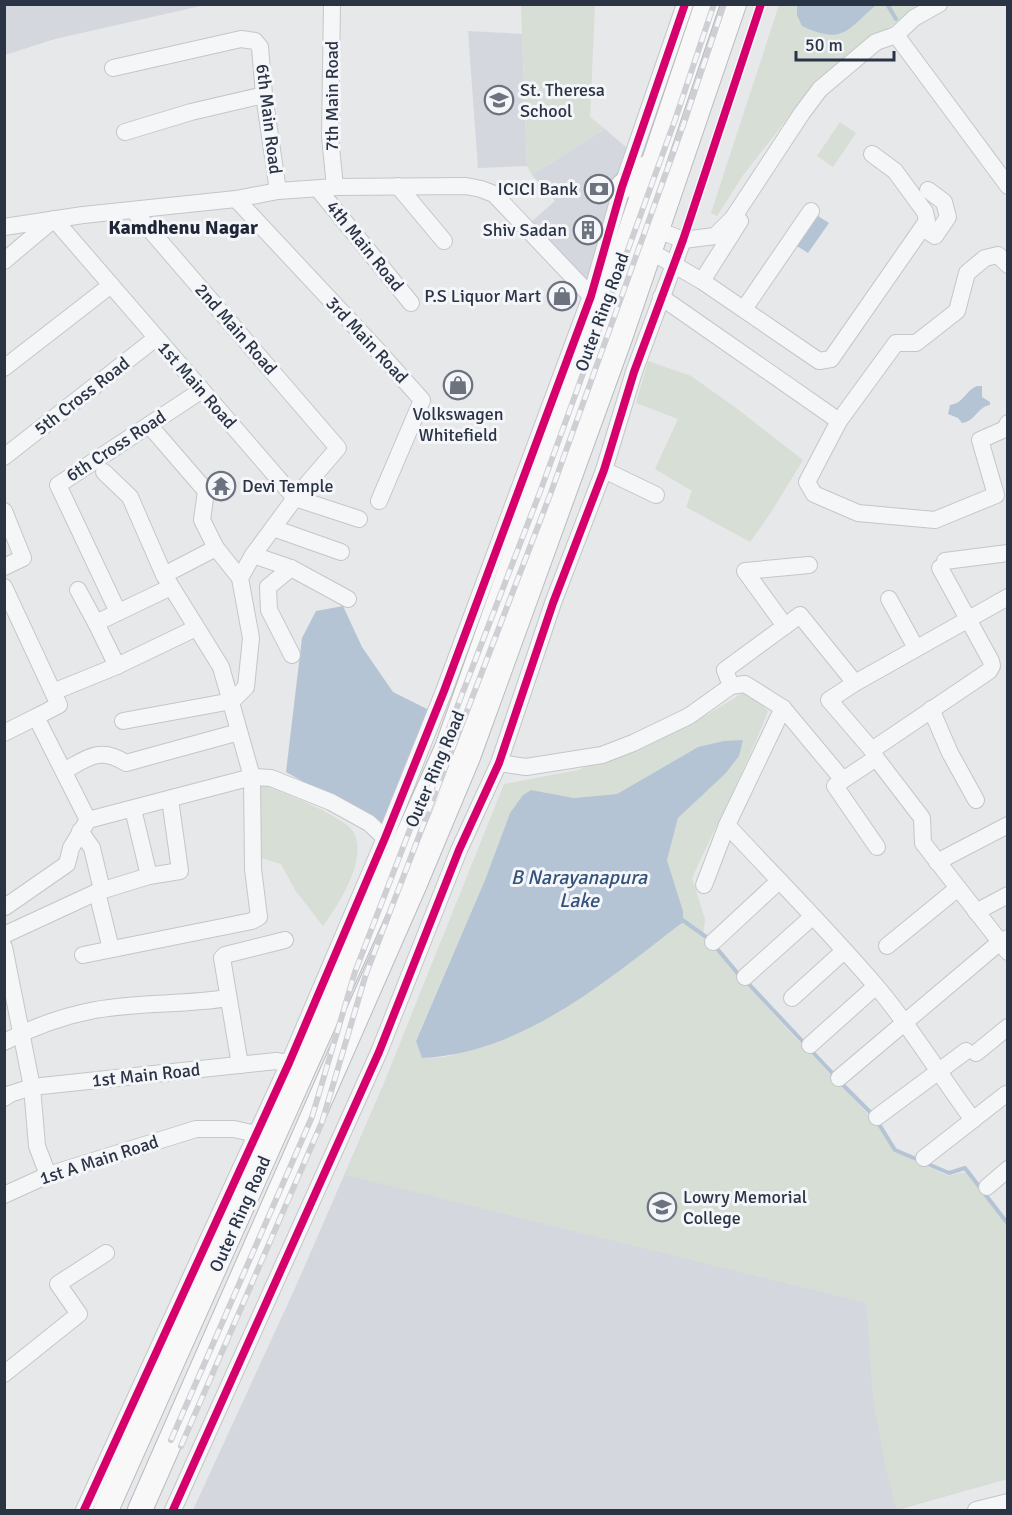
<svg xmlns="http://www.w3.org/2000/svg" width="1012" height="1515" font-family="Signika,sans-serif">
	<rect width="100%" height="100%" fill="#e6e8ea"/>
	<g fill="#d4d7dd">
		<path d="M5,4H205V5L55,39L5,55Z"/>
		<path d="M468,31L522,34L527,166L478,168Z"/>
		<path d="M605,129L627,148L586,281L531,222L555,201L532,175Z"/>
		<path d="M703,936L784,1026L877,1124L894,1151L948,1176L967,1172L1007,1226V1479L897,1510H193L296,1286L382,1088Z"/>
	</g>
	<g fill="#d6ded6" fill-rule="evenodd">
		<path d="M521,5H595L590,117L605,129L532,175L527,166Z"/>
		<path d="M779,5H924L905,16L819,78L744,174L717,216L711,213Z"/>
		<path d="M840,122L856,133L833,167L817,156Z"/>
		<path d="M648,361L691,376L736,408L803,460L770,514L750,542L686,507L692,491L655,469L678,419L636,403Z"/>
		<path d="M746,691L768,711C746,768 717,823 692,878L705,919L703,936L784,1026L877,1124L894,1151L948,1176L967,1172L1007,1226V1479L896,1509L886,1469L873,1400L866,1303L345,1175L382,1088L504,784L578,770L705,716ZM698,747L725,774L678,818L667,860L683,911L493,1044L445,1057L422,1058L416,1040L485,880L510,813L531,790L574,798L617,794Z"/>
		<path d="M261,784C281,792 345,816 354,833C368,860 338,905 323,926L295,890L281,864L261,858Z"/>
	</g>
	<g fill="#b4c4d5">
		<path d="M797,5V4L876,5C846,31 843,45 802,26L797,15Z"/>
		<path d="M818,216L829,223L808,253L797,246Z"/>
		<path d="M977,386H982V397L990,402V405C977,407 976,421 962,423L958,418L948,414L950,405C964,403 965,391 977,386Z"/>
		<path d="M343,606L362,647L393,692L429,710L383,826L286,772L302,638L316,611Z"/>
		<path d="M743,740L739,756L725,774L678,818L667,860L683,911V922C606,981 523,1053 422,1058L416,1041L485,880L510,813L523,795L531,790L574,798L617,794L698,747L724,741Z"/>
	</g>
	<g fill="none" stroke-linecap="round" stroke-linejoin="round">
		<g stroke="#b4c4d5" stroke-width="4">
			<path d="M887,4L896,19"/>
			<path d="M681,919L709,939"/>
			<path d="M714,945L740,976"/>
			<path d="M746,981L835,1076"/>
			<path d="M840,1082L873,1115"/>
			<path d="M877,1121L895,1150L949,1173L965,1168L1008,1224"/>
		</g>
		<g stroke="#c4c6c8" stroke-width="18">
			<g id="minor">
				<path d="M332,4L330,137L335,187"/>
				<path d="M896,35L914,18L939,4"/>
				<path d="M113,68L241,39L255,41L260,47L264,95L278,191"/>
				<path d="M125,132L191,112L264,95"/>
				<path d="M398,186L444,241"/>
				<path d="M318,189L411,303"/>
				<path d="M236,199L380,353L422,400L379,501"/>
				<path d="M133,210L338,448L295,498L359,519"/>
				<path d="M4,227L83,215L236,199L278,191L335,187L466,186L481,189L494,194L591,296"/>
				<path d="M923,228L935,236L948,217L944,202L928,190"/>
				<path d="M658,230L683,240L715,236L733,218L802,113L820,89L876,42L896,35L1008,186"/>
				<path d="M650,251L702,281L819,361L831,359L927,221L925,212L895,171L872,154"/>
				<path d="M4,261L54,219L295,498L253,555L240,578L251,638L246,687L232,701L123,721"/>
				<path d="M1008,265L998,255L985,258L967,273L957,311L916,343H896L839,421L807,482L814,494L858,513L935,520L996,495L980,440L1005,429L1008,423"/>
				<path d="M702,281L740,221"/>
				<path d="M661,297L839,421"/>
				<path d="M744,309L811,211"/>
				<path d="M4,368L111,285"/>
				<path d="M149,425L206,491L202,520L216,548L240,578"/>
				<path d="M4,457L156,338"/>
				<path d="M604,470L656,495"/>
				<path d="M4,511L23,558L4,567"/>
				<path d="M273,528L341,552"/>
				<path d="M253,555L291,568L348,599"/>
				<path d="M945,561L1008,553"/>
				<path d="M291,568L268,587L269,610L292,655"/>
				<path d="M164,575L216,548"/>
				<path d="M4,587L59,705L36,717"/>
				<path d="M171,587L96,623L117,666L196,628"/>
				<path d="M78,590L96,623"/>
				<path d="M1008,597L855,683L829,700L872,750L876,758L922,818L923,843L1008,952"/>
				<path d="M889,599L916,648"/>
				<path d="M118,612L58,485L202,390"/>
				<path d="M785,626L745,571L809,565"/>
				<path d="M731,686L725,670L800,615L855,683"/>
				<path d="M53,692L117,666"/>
				<path d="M783,708L727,825C777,879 829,931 876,986C912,1028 940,1076 973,1120"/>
				<path d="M931,709L950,753L976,800"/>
				<path d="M4,733L36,717L88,820"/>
				<path d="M872,750L989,671L992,666L991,661L940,568"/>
				<path d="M499,763L526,767L602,755L633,743L689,716L731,686L745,684L783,708L843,780L876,758"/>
				<path d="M64,771C87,758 100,746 126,763L239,732"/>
				<path d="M843,780L835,786L877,847"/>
				<path d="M133,809L149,876"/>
				<path d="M80,831L92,848L102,890"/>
				<path d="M937,862L1008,825"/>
				<path d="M704,885L727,825"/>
				<path d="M97,892L111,949"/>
				<path d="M5,907L67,864L71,848L88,820L252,777L271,778L331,802L369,823L385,838"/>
				<path d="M976,912L1008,895"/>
				<path d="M4,935L97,892L149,876L180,871L170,799"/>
				<path d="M713,942L779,881"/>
				<path d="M887,946L958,888"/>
				<path d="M4,947L32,1087L37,1146L48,1175"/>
				<path d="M83,955L252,921L259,917L253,869L252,777L221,667L164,575L130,497L104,472"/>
				<path d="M745,977L812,917"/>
				<path d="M792,998L844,951"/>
				<path d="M4,1042C33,1027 63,1016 95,1010C139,1002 184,1005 228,998"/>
				<path d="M810,1045L876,986"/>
				<path d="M976,1053L1008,1027"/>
				<path d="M240,1065L222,958L225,955L285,940"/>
				<path d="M839,1078L1000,942L1008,938"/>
				<path d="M4,1098L10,1094L32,1087L276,1061L289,1063"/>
				<path d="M877,1117L966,1051"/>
				<path d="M924,1158L1006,1094"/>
				<path d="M987,1187L1008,1169"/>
				<path d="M4,1195L48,1175L196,1129H234L256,1134"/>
				<path d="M4,1374L79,1314L58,1284L106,1253"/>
				<path d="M84,1510L289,1063L385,838L444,691L591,296L622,187L685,4"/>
				<path d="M173,1510L379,1052L459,850L499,763L553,603L604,470L634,372L683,240"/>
				<path d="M976,1510L1008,1502"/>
			</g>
		</g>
		<g stroke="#b8bbbf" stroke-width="26">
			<g id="highway">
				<path d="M622,187L641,170L653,166"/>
				<path d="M106,1510L447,748L622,256L707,4"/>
				<path d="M140,1510L414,886L468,757L620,338L734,4"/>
			</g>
		</g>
		<use href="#minor" stroke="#f5f6f7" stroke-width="16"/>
		<use href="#highway" stroke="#f8f8f8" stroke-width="24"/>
		<g stroke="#cecfd2" stroke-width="6">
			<g id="rail">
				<path d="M171,1440L312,1117L355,972L540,492L675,120L714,4"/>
				<path d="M181,1446L322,1122L366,974L550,495L684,123L724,4"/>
			</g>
		</g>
		<use href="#rail" stroke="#f4f6f9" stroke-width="4" stroke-dasharray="11" stroke-linecap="butt"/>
		<g stroke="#f4f6f9" stroke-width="11">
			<g id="cycleway">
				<path d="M84,1510L289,1063L385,838L444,691L591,296L622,187L685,4"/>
				<path d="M173,1510L379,1052L459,850L499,763L553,603L604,470L634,372L683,240L761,4"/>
			</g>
		</g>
		<use href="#cycleway" stroke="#d6006c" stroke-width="8"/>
	</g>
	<defs>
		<g id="school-ring" transform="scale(1.5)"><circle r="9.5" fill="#f4f6f9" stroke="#6c737f" stroke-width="1.5"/><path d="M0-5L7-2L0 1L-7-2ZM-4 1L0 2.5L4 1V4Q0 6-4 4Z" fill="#6c737f"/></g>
		<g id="bank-ring" transform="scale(1.5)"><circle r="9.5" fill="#f4f6f9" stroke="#6c737f" stroke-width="1.5"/><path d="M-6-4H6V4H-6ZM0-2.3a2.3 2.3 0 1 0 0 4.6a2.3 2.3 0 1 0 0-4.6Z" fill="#6c737f"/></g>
		<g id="building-ring" transform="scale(1.5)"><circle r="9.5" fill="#f4f6f9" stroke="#6c737f" stroke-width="1.5"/><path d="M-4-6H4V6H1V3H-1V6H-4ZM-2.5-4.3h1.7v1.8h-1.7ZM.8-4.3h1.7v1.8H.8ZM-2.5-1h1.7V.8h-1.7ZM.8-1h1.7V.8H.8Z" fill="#6c737f"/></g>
		<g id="shop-ring" transform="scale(1.5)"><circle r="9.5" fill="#f4f6f9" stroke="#6c737f" stroke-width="1.5"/><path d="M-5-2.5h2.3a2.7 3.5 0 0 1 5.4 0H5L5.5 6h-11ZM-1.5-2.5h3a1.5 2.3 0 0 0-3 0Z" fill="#6c737f"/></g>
		<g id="temple-ring" transform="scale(1.5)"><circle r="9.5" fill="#f4f6f9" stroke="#6c737f" stroke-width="1.5"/><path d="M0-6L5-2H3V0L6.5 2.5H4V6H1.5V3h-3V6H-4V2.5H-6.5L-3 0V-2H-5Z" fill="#6c737f"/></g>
		<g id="university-ring" transform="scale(1.5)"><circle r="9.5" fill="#f4f6f9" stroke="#6c737f" stroke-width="1.5"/><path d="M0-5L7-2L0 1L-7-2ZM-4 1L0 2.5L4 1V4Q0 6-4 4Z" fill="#6c737f"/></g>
	</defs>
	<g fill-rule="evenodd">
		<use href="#school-ring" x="499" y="100"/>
		<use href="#bank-ring" x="599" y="189"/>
		<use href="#building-ring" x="588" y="230"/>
		<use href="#shop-ring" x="562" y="296"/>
		<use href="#shop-ring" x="458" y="385"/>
		<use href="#temple-ring" x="221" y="486"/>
		<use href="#university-ring" x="662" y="1207"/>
	</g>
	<g text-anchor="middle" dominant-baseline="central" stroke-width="6" stroke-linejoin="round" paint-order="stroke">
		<g font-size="18" fill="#2b3445" stroke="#f4f6f9" text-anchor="start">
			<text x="520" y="90">St. Theresa<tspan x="520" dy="21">School</tspan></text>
			<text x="578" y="189" text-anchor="end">ICICI Bank</text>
			<text x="567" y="230" text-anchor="end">Shiv Sadan</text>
			<text x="541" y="296" text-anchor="end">P.S Liquor Mart</text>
			<text x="458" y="414" text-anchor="middle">Volkswagen<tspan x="458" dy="21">Whitefield</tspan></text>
			<text x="242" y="486">Devi Temple</text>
			<text x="683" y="1197">Lowry Memorial<tspan x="683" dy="21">College</tspan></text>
		</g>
		<g font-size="18" fill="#2b3445" stroke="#f4f6f9">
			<text transform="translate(332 96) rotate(-90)">7th Main Road</text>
			<text transform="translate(269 119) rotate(83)">6th Main Road</text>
			<text transform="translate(365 246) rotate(51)">4th Main Road</text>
			<text transform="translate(602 312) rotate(-70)">Outer Ring Road</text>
			<text transform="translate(236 329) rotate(49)">2nd Main Road</text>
			<text transform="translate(367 340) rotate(47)">3rd Main Road</text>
			<text transform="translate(197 385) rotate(49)">1st Main Road</text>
			<text transform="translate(82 396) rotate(-38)">5th Cross Road</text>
			<text transform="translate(116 446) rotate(-33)">6th Cross Road</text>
			<text transform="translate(435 769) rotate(-67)">Outer Ring Road</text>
			<text transform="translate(146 1075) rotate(-6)">1st Main Road</text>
			<text transform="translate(99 1160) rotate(-18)">1st A Main Road</text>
			<text transform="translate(240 1214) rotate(-66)">Outer Ring Road</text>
		</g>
		<g font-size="20" font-weight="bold" fill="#1d2536" stroke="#f4f6f9">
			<text x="183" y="227">Kamdhenu Nagar</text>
		</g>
		<g font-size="20" font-style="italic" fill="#34527a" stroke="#f4f6f9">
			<text x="579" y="877">B Narayanapura<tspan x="579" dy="23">Lake</tspan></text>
		</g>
	</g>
	<rect width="1012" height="1515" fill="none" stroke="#2b3445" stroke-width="12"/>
	<path d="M796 51v9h98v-9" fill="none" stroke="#2b3445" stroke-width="3"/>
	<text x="805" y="51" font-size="18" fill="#2b3445" stroke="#f4f6f9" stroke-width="4.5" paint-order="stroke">50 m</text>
</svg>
